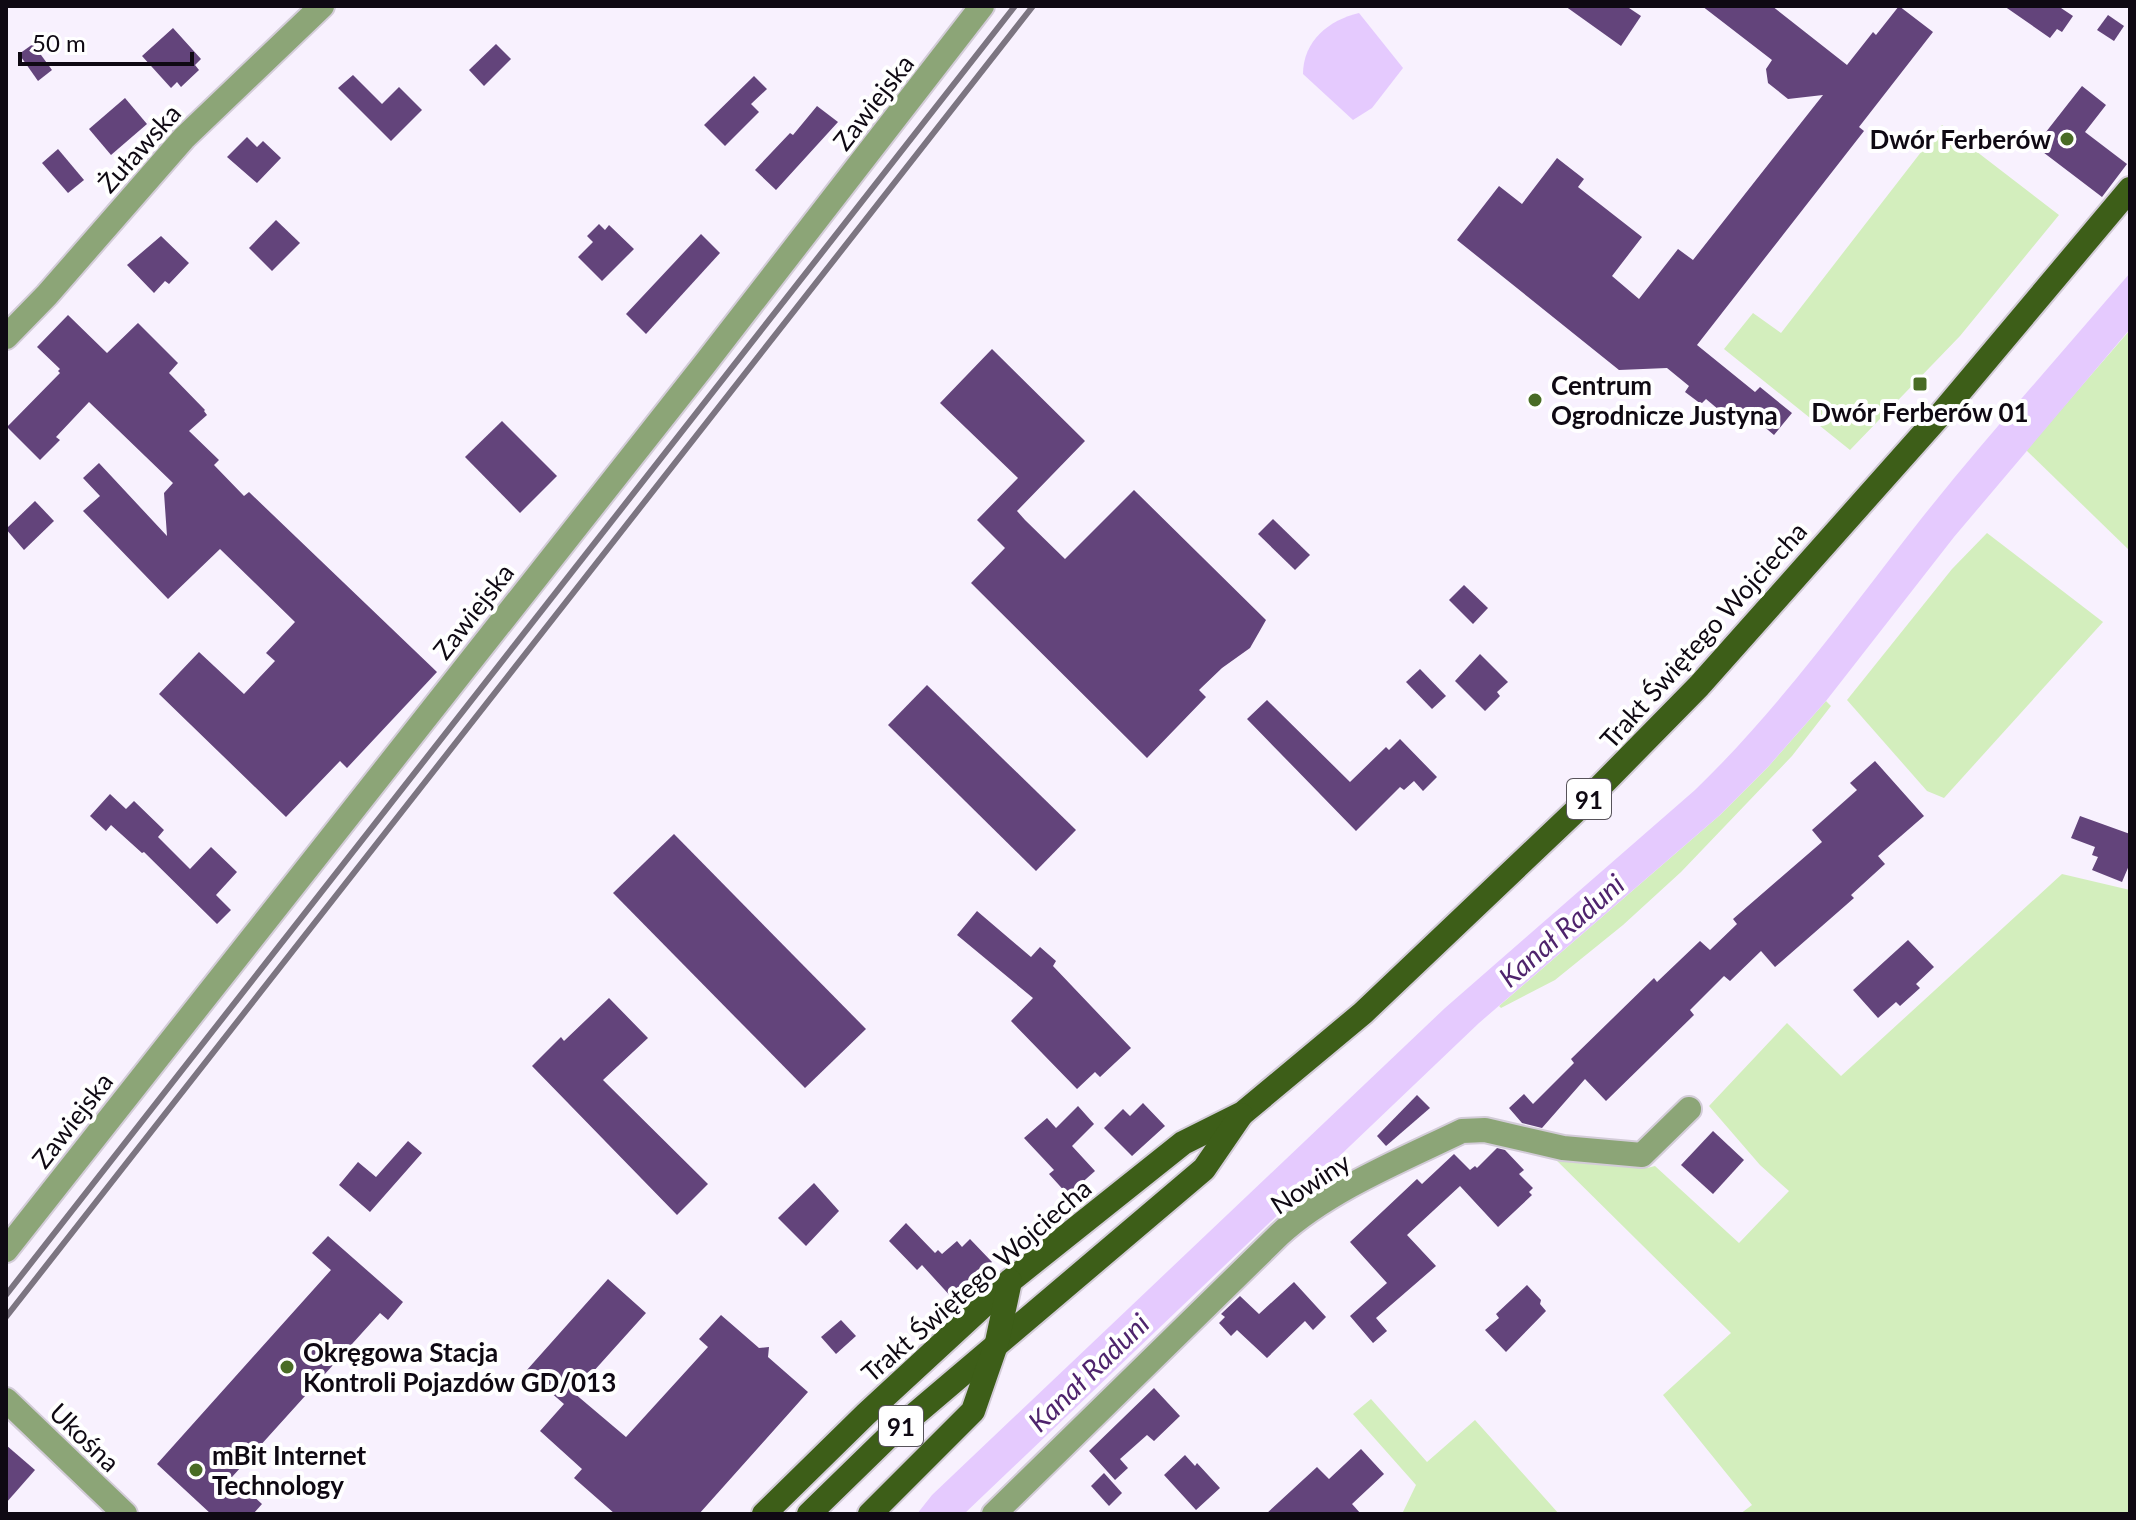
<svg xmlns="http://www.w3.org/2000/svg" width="2136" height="1520" font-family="Lato,sans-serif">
	<rect width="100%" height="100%" fill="#f8f1fe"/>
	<g fill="#d3eebd">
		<path d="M1942,125L2059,215L1960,336L1850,450L1724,349L1753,313L1781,333Z"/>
		<path d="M2130,330V551L2026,450Z"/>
		<path d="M1987,533L2103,622L1944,798L1927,791L1847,700L1952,569Z"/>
		<path d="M1826,701L1831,706L1792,756L1681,872L1623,925L1555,980L1501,1008L1499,1006L1720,815L1768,767Z"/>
		<path d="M2062,874L2130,890V1514H1740L1752,1505L1663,1395L1731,1333L1547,1151L1647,1168L1655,1166L1739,1243L1789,1191L1760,1165L1709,1106L1787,1023L1841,1076Z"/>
		<path d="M1371,1399L1427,1462L1475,1420L1559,1514H1402L1416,1485L1353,1414Z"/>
	</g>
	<g fill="#e5cafe">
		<path d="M1359,13L1403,68L1372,108L1353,120L1303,74C1303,41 1329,20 1359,13Z"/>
		<path d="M2130,273V329L1954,537L1826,701L1768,767L1720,815L1479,1023L964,1514H917L932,1495L1445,1008L1695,790C1780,708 1848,612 1921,519C1988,435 2060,355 2130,273Z"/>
	</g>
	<g fill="#63447b">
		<path d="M1565,6H1626L1641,16L1621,46Z"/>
		<path d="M1702,6H1772L1847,65L1873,32L1876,35L1899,6L1933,32L1859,127L1864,131L1697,345L1755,392L1760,387L1792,413L1774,435L1743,409L1738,414L1730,408L1725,415L1706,399L1701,404L1685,392L1689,386L1667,368L1619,370L1457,240L1499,186L1522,204L1557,158L1584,179L1578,187L1642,237L1612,276L1639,299L1678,249L1693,260L1823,95L1788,99L1768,83L1766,69L1772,60Z"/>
		<path d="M2004,6H2058L2073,16L2062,32L2057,29L2050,38Z"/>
		<path d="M2108,15L2124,26L2114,41L2097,30Z"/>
		<path d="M173,28L201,59L195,65L199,70L181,87L177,82L171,88L142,56Z"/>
		<path d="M33,44L52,70L38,81L19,54Z"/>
		<path d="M496,44L511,59L484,86L469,70Z"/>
		<path d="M353,75L382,104L399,87L422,110L391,141L338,88Z"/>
		<path d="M754,76L767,89L751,104L759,112L725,146L704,125Z"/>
		<path d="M2082,86L2106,105L2085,132L2127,164L2102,197L2035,146Z"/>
		<path d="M125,98L147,124L111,155L89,129Z"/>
		<path d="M817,106L838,122L776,190L755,170L790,133L793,135Z"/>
		<path d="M247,137L257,147L263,141L281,158L257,183L227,157Z"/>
		<path d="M58,149L84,180L68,193L42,163Z"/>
		<path d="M276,220L300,243L272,271L249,248Z"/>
		<path d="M599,224L605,230L609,225L634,249L602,281L578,257L593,242L587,236Z"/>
		<path d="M701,234L720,253L646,334L626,314Z"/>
		<path d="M161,236L189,263L169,284L165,281L154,293L127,265Z"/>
		<path d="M68,315L107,353L138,323L178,363L169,373L205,410L204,411L207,415L189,431L219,460L214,465L244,496L249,492L437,672L347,768L340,761L286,817L159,694L199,652L244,694L275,661L266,653L295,622L220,549L168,599L83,511L100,496L83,478L99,463L167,536L164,493L173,483L89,402L56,437L60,440L40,460L7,427L60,373L58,371L60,369L37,347Z"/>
		<path d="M992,349L1085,441L1017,511L1025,520L1065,559L1134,490L1266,620L1250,648L1222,668L1199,690L1206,697L1147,758L971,583L1005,548L977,520L1018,478L940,403Z"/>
		<path d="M502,421L557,476L520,513L465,457Z"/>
		<path d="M35,501L54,521L24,550L6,529Z"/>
		<path d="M1273,519L1310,555L1295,570L1258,534Z"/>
		<path d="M1464,585L1488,608L1473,624L1449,600Z"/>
		<path d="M1480,654L1508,682L1497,692L1500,696L1485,711L1455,681Z"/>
		<path d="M1420,669L1446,696L1432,709L1406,682Z"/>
		<path d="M927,685L1076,830L1036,871L888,725Z"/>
		<path d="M1267,700L1350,782L1386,747L1389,750L1400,739L1437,777L1423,791L1414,781L1404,790L1400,787L1356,831L1247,719Z"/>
		<path d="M1875,761L1924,816L1878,856L1885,864L1851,895L1854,898L1775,967L1761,951L1730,981L1724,976L1690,1010L1694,1015L1606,1101L1585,1079L1542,1128L1522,1123L1509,1108L1524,1094L1533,1104L1574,1063L1571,1059L1654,978L1657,982L1700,941L1710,950L1737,924L1733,919L1822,842L1812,830L1857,790L1850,783Z"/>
		<path d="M110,794L126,809L134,801L164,830L158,837L190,869L211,847L237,872L216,895L231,910L217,924L144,852L142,853L111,825L106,831L90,816Z"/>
		<path d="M2080,816L2130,834V863L2122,882L2092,870L2098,857L2092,855L2095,847L2071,838Z"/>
		<path d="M674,834L866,1029L805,1088L613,893Z"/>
		<path d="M977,911L1031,957L1040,947L1056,961L1053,966L1131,1048L1100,1077L1095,1072L1077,1089L1011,1021L1033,998L957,935Z"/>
		<path d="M1908,940L1934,967L1916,984L1920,988L1900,1006L1896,1002L1878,1018L1853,990Z"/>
		<path d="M609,998L648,1038L603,1080L708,1184L677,1215L532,1066L561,1037L564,1041Z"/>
		<path d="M1417,1095L1430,1108L1386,1146L1377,1136Z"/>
		<path d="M1143,1103L1165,1126L1132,1156L1104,1128L1123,1109L1130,1116Z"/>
		<path d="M1078,1106L1094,1124L1072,1146L1095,1171L1068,1195L1049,1174L1054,1170L1024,1138L1047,1118L1056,1128Z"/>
		<path d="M1713,1131L1744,1160L1713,1194L1681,1165Z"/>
		<path d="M408,1141L422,1153L370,1212L339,1185L358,1162L376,1177Z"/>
		<path d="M1497,1148L1505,1150L1524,1170L1519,1174L1533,1188L1529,1192L1532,1195L1498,1227L1460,1186L1407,1235L1436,1266L1376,1318L1387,1331L1373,1343L1350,1316L1387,1283L1350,1242L1417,1179L1422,1184L1454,1154L1470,1170L1475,1166L1477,1168Z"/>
		<path d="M814,1183L839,1211L806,1246L778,1218Z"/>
		<path d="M906,1223L935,1253L938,1250L942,1254L957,1241L962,1247L970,1239L992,1262L980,1274L985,1280L968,1295L963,1289L953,1299L922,1265L917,1270L889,1241Z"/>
		<path d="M328,1236L403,1302L388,1320L380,1313L232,1477L262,1504L253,1514H211L157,1464L331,1270L312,1253Z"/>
		<path d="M608,1279L646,1313L574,1393L626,1437L708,1347L699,1339L721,1315L759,1348L769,1347L768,1357L808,1392L699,1514H615L574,1478L582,1469L540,1431L564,1404L526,1371Z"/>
		<path d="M1294,1282L1326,1317L1313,1330L1305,1321L1267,1358L1237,1330L1231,1336L1219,1323L1225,1317L1221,1314L1240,1296L1259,1314Z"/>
		<path d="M1527,1285L1541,1300L1540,1304L1546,1311L1506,1352L1485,1330L1499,1318L1496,1314Z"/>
		<path d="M841,1320L856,1336L836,1354L821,1337Z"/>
		<path d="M1154,1388L1180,1416L1154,1441L1147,1435L1120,1459L1128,1468L1115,1480L1089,1451Z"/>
		<path d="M6,1445L35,1470L6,1503Z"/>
		<path d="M1361,1449L1384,1474L1352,1504L1361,1514H1266L1317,1467L1329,1479Z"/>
		<path d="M1185,1455L1195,1466L1197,1463L1220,1488L1196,1510L1164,1475Z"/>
		<path d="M1104,1473L1122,1493L1109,1506L1091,1486Z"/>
	</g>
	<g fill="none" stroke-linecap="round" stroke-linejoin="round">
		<g stroke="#d3ccd8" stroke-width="28">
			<g id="minor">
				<path d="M6,337L47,295L184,138L322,6"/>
				<path d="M6,1250L704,365L982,6"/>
				<path d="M6,1400L125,1514"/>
				<path d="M994,1514L1279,1235C1328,1190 1402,1160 1462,1131L1485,1130L1563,1148L1642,1155L1689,1109"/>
			</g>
		</g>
		<g stroke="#d3ccd8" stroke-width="28">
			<g id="major">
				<path d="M764,1514L866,1414L1010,1281L1183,1143L1243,1113L1363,1013L1584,803L1699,686L1941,414L2130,189"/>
				<path d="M809,1514L887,1438L1204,1169L1241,1115"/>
				<path d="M870,1514L973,1411L997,1342L1010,1281"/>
			</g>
		</g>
		<use href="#minor" stroke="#8ca577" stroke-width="24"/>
		<use href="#major" stroke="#3d5e18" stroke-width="24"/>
		<g stroke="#7c7581" stroke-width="6">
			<path d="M6,1295L1015,6"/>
			<path d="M6,1317L1033,6"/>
		</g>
	</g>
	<g fill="#496c25" stroke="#fff" stroke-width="3">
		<circle cx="2067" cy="139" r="8"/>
		<rect x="1912" y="376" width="16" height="16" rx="4"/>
		<circle cx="1535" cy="400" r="8"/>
		<circle cx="287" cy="1367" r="8"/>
		<circle cx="196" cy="1470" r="8"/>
	</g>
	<g text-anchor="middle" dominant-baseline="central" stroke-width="8" stroke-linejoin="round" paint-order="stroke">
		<g fill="#fff" stroke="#57535a" stroke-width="2">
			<rect x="1567" y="779" width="44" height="40" rx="6"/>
			<rect x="879" y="1406" width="44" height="40" rx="6"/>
		</g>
		<g font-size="24" font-weight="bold" fill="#0f0913">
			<text x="1589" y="799">91</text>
			<text x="901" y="1426">91</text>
		</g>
		<g font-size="26" fill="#0f0913" stroke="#fff">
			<text transform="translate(873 102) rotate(-52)">Zawiejska</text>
			<text transform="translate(139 148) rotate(-48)">Żuławska</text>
			<text transform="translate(473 611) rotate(-52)">Zawiejska</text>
			<text transform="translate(1703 635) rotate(-48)">Trakt Świętego Wojciecha</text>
			<text transform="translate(72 1120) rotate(-52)">Zawiejska</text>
			<text transform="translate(1310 1183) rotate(-33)">Nowiny</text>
			<text transform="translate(976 1280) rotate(-41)">Trakt Świętego Wojciecha</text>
			<text transform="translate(85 1437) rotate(44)">Ukośna</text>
		</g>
		<g font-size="26" font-weight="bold" fill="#0f0913" stroke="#fff" text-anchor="start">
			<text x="2051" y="139" text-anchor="end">Dwór Ferberów</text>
			<text x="1551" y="385">Centrum<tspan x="1551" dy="30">Ogrodnicze Justyna</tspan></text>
			<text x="1920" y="412" text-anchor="middle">Dwór Ferberów 01</text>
			<text x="303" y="1352">Okręgowa Stacja<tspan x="303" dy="30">Kontroli Pojazdów GD/013</tspan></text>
			<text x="212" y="1455">mBit Internet<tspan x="212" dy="30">Technology</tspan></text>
		</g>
		<g font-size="28" font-style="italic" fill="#4f246d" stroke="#fff">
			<text transform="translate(1561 930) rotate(-41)">Kanał Raduni</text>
			<text transform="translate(1088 1372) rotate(-44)">Kanał Raduni</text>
		</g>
	</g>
	<rect width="2136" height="1520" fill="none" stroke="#0f0913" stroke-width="16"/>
	<path d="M20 52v12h172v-12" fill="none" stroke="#0f0913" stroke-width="4"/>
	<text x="32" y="52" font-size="24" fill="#0f0913" stroke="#ffffff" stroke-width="6" paint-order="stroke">50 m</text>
</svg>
